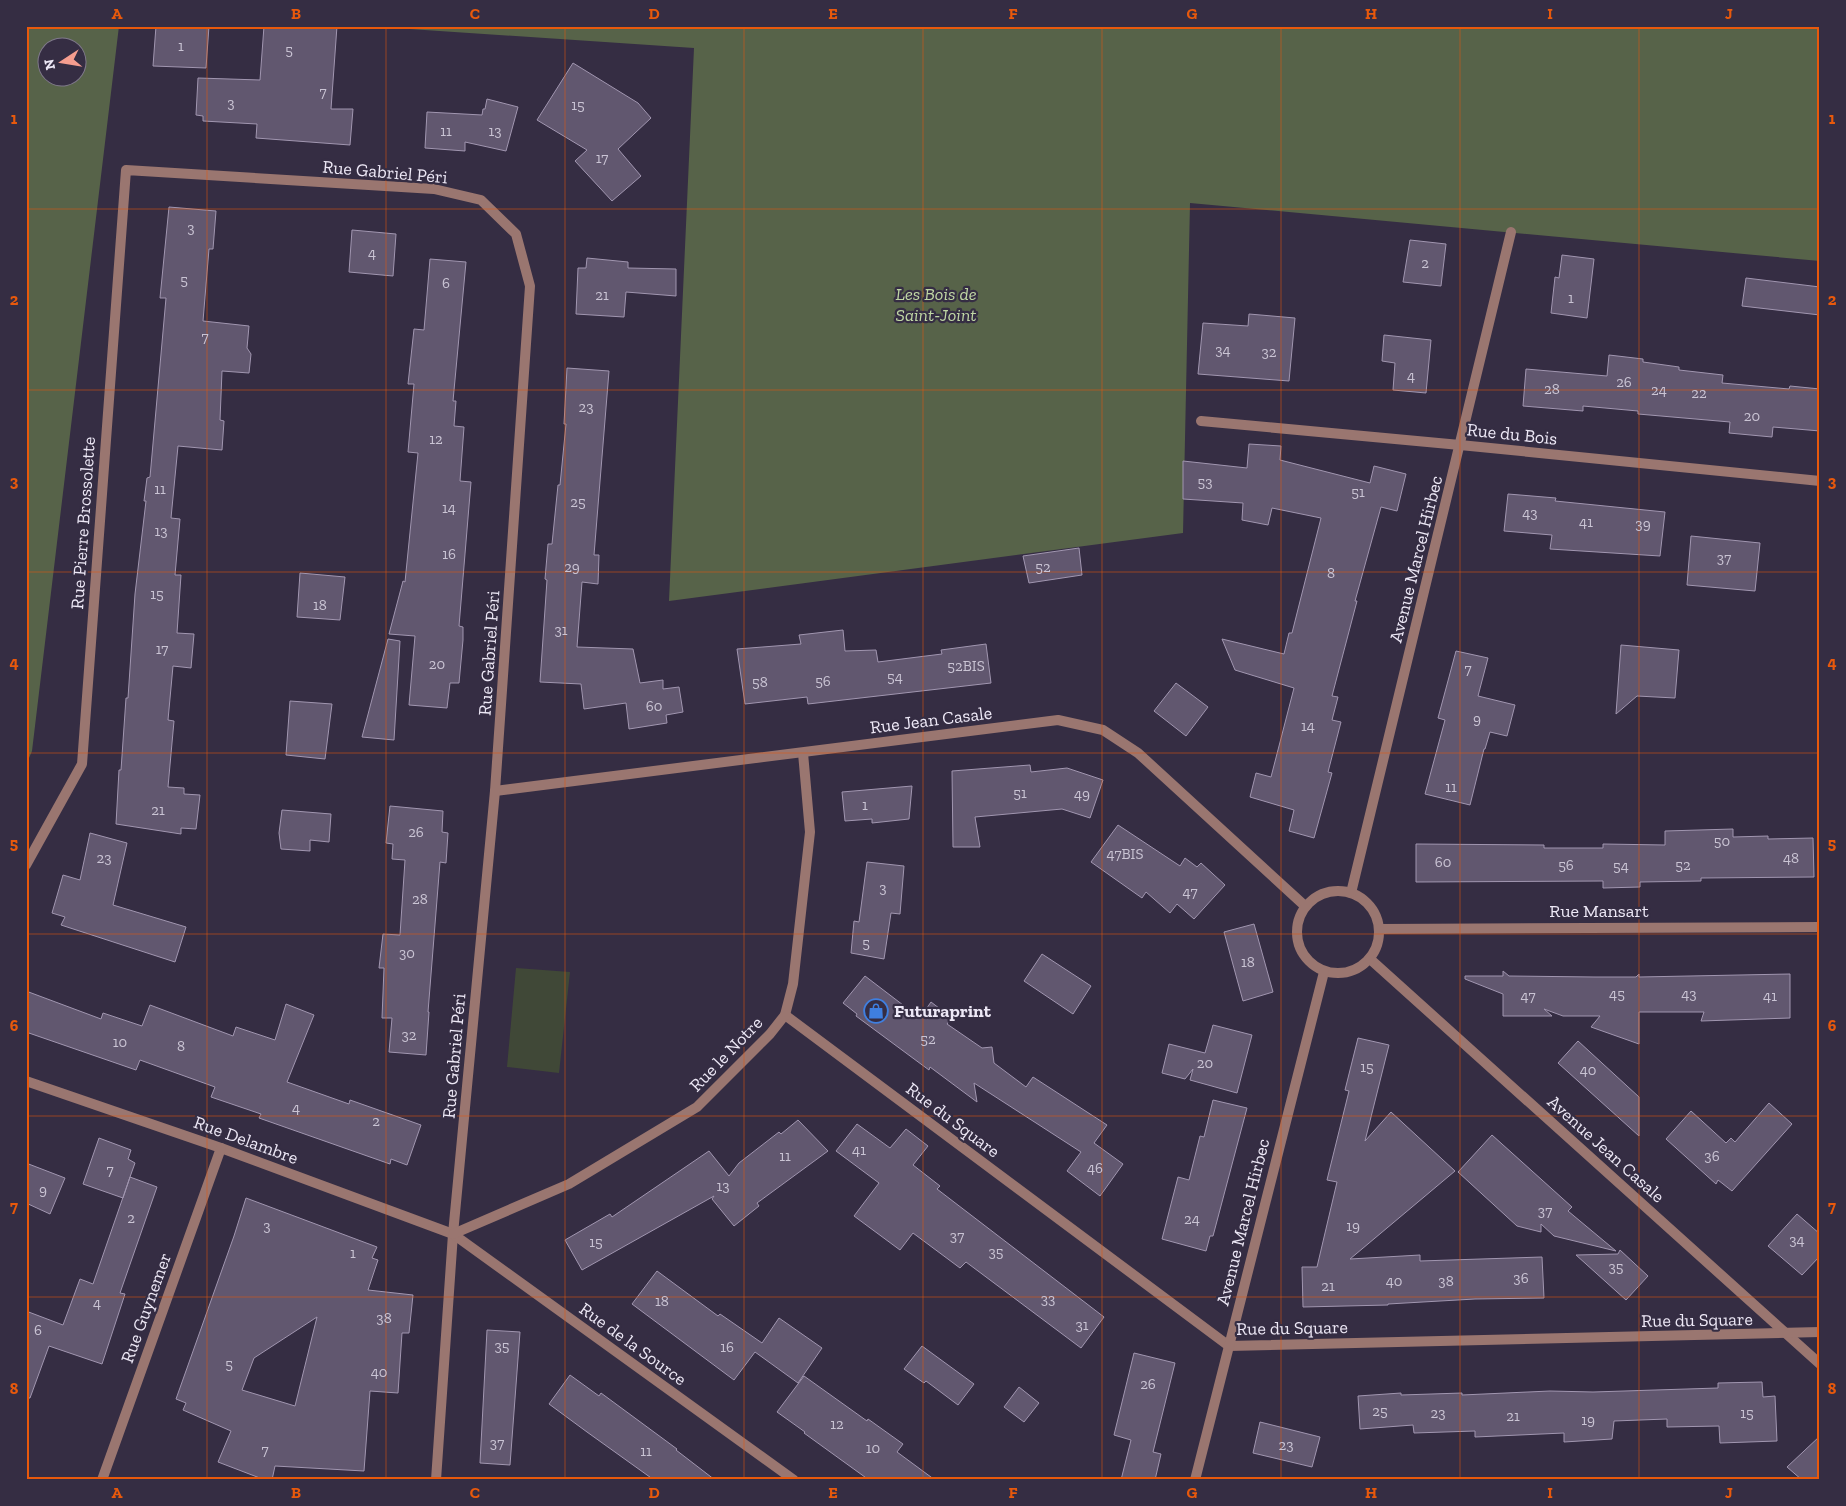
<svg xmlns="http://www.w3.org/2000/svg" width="1846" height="1506" font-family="'Zilla Slab',serif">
	<rect width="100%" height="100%" fill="#352d43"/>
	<path fill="#404837" d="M516,968L570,972L559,1073L507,1067Z"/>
	<g fill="#576349" fill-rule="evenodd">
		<path d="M26,26H119L32,751L26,765ZM48,48H78V78H48Z"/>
		<path d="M365,26H1820V261L1190,203L1183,533L669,601L694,48Z"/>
	</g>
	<g fill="#61576f" stroke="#a196b0" fill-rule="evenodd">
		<path d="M156,26H209L206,68L153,66Z"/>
		<path d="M264,26H337L331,109H353L350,145L256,138L257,124L203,121V116L196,115L198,78L260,80Z"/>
		<path d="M573,63L638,103L651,118L618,149L641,176L612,201L575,161L587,150L537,120Z"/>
		<path d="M487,99L518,107L506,151L465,142V151L425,148L427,112L482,115L483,109H485Z"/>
		<path d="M169,207L216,211L213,249H209L203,321L249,326L247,348L251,354L249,373L222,371L220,420L224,421L222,450L178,446L171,518L180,519L175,575H181L177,633L194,634L191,668L173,666L168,720L174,721L168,787L184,788V794L200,795L196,829L181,828V834L116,824L119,770H121L126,698H128L135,594L146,501H144L147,478L150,477L166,298H160Z"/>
		<path d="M352,230L396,234L393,276L349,272Z"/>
		<path d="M1410,240L1446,244L1441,286L1403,282Z"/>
		<path d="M1562,255L1594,259L1587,318L1551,313L1555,277L1559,278Z"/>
		<path d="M587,258L628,262V268L676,269V296L626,292L624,317L576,314L578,268H586Z"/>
		<path d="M430,259L466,262L453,401H456L454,426L464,427L460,481L471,482L459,626L463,627V640L459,683H450L447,708L409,705L415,636L389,634L403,581L405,582L418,453L408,452L414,384H408L414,329L424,330Z"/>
		<path d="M1746,278L1820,287V315L1742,306Z"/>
		<path d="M1249,314L1295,318L1289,381L1198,374L1203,323L1248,326Z"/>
		<path d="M1384,335L1431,340L1426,393L1393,390L1395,363L1382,361Z"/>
		<path d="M1609,355L1643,359V362L1679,367V370L1723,375L1722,383L1789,389L1790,386L1820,389V431L1773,427L1772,437L1729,433L1730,422L1638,414V411L1583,406V411L1523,406L1526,369L1607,376Z"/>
		<path d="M567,368L609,371L594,555H599L598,584L582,582L577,647L633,649L640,683L663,680V689L679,687L683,712L666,715L667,723L629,729L626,703L584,709L581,684L540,682L547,580L545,579L548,544H552L558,485H560L566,424H564Z"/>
		<path d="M1249,444L1281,446L1280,460L1370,483L1374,466L1406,474L1397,511L1381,507L1355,601H1357L1332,696L1338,697L1332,720L1341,722L1328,772L1332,773L1314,838L1289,831L1294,810L1250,797L1256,773L1271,777L1294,688L1235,670L1222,639L1284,654L1289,633H1292L1321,518L1272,508L1268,525L1242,520L1243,503L1183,499V461L1247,468Z"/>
		<path d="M1508,494L1556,498L1555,501L1665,512L1660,556L1550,549L1552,535L1504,531Z"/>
		<path d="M1691,536L1760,543L1755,591L1687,585Z"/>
		<path d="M1079,548L1082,575L1029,583L1023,556Z"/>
		<path d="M300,573L345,577L340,620L297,617Z"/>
		<path d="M843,630L845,651L876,650L878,662L942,654L941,650L986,644L991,683L808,704L807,697L745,704L737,649L801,644L799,635Z"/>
		<path d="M388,639L400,641L394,740L362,737Z"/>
		<path d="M1621,645L1679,650L1675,698L1637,696L1616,714Z"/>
		<path d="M1456,651L1488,658L1478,696L1515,705L1507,736L1490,732L1485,749H1484L1470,805L1425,794L1445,720L1438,718Z"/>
		<path d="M1176,683L1208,707L1186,736L1154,711Z"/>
		<path d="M290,701L332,704L325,759L286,755Z"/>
		<path d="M1030,765L1031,772L1067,768L1103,780L1090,818L1062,809L975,817L980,847H953L952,771Z"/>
		<path d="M912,786L909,819L872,823V819L845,821L842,792Z"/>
		<path d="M390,806L443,811L442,832L448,833L446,863L440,862L428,1012H429L426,1055L389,1052L392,1018H382L384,968H379L383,934L400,935L405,860L392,859L393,844L386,843Z"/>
		<path d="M282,810L331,814L329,842L310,840V851L281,849L279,833Z"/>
		<path d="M1118,825L1180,866L1185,858L1197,867L1201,863L1225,885L1194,919L1177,904L1170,913L1146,892L1142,898L1091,862Z"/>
		<path d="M1733,829V837L1768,836V839L1813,838L1814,877L1701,878V881L1640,882V887L1603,888V881L1416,882V844L1544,845V848H1603V844L1665,845V831Z"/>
		<path d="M90,833L127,843L113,905L186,927L175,962L61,925L65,917L52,913L63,875L80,880Z"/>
		<path d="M867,862L904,866L900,914L891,913L884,959L851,953L854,921L859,922Z"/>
		<path d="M1254,924L1273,992L1243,1001L1224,932Z"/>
		<path d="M1042,954L1091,986L1073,1014L1024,981Z"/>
		<path d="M1503,971L1509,976L1595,977H1636L1639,974V977L1790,974V1018L1701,1021L1704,1012H1639V1044L1591,1027L1600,1016H1563L1544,1009L1552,1016H1503V994L1465,979V976H1503Z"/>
		<path d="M865,976L920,1018L931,1002L952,1018L947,1024L982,1048L992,1047L994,1063L1026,1087L1033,1077L1107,1125L1094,1143L1123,1164L1100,1196L1067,1171L1081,1152L974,1083L977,1102L930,1067L929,1070L856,1016L857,1014L843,1003Z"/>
		<path d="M26,991L101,1019L103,1013L142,1026L150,1005L233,1036L236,1027L275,1040L286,1004L314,1015L287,1082L349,1104L350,1100L421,1125L407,1165L391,1159L390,1164L259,1118L261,1114L211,1097L215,1087L140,1060L136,1070L26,1032Z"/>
		<path d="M1213,1025L1252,1035L1237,1093L1190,1080L1193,1069L1185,1079L1162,1073L1169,1044L1205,1053Z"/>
		<path d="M1358,1038L1389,1045L1365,1141L1391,1112L1455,1171L1350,1259L1420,1255V1261L1542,1257L1544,1298L1475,1299L1388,1304V1305L1303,1307L1302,1267H1317L1337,1182L1327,1180L1349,1091L1345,1090Z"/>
		<path d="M1578,1041L1639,1097V1136L1558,1063Z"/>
		<path d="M1213,1100L1247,1108L1213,1236H1210L1206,1251L1162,1239L1178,1177L1189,1180L1200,1136L1204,1137Z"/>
		<path d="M1769,1103L1792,1124L1732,1191L1718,1180L1716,1184L1666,1139L1691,1111L1726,1143L1731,1138L1735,1142Z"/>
		<path d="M798,1120L828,1151L757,1203L759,1206L734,1226L712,1199L714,1196L582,1270L565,1240L610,1214L612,1217L709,1151L729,1176L739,1163L779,1132L781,1134Z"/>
		<path d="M857,1124L890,1148L906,1129L928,1146L913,1165L940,1186L937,1189L1104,1317L1081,1348L966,1262L960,1268L913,1233L900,1250L854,1216L879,1183L836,1151Z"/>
		<path d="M1492,1135L1572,1207L1568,1211L1616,1251L1554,1236L1541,1224V1232L1517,1226L1458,1172Z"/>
		<path d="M99,1138L131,1150L128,1159L135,1163L130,1177L157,1187L120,1293L125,1294L102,1364L49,1346L30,1398H26V1311L63,1325L80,1279L93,1284L130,1177L123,1198L83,1184Z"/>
		<path d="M26,1163L65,1178L50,1214L26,1203Z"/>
		<path d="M246,1198L377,1247L372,1258L378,1260L368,1290L413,1295L409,1333H402L398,1393L370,1391L364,1471L275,1466L272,1480H265L218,1462L231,1431L183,1410L186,1403L176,1399L234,1236ZM317,1317L295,1406L242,1390L254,1358Z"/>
		<path d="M1797,1214L1820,1234V1256L1802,1275L1768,1246Z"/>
		<path d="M1620,1250L1648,1276L1626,1300L1576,1255L1618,1254Z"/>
		<path d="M657,1271L718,1316L720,1314L762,1343L779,1318L822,1348L798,1383L755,1352L734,1380L632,1304Z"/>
		<path d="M487,1330L520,1332L510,1465L480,1463Z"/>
		<path d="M922,1346L974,1384L958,1405L926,1381L924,1383L904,1369Z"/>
		<path d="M1134,1353L1175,1363L1153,1452L1161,1454L1155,1480H1121L1131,1440L1114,1435Z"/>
		<path d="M570,1375L599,1396L601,1393L677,1449L676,1450L715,1480H654L587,1432L549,1404Z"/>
		<path d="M804,1376L867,1421L868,1419L903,1444L897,1452L935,1480H869L804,1433L805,1432L777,1412Z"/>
		<path d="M1762,1382L1763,1397L1775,1396L1777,1441L1720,1443L1719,1426L1667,1427V1419L1614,1421L1612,1439L1564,1442V1433L1475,1437V1431L1414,1433L1413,1425L1360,1429L1358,1396L1401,1393V1395L1462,1393V1395L1550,1391L1593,1392L1718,1388V1383Z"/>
		<path d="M1019,1387L1039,1403L1024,1422L1004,1407Z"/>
		<path d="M1260,1422L1320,1437L1312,1467L1253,1453Z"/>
		<path d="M1820,1436V1480H1802L1787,1467Z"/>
	</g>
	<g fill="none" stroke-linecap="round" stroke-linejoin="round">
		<g stroke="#9a7670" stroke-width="10">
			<path d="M1201,421L1460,445L1820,481"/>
			<path d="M495,791L1058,720L1103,730L1138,753L1305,906"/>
			<path d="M26,865L82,764L126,170L434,189L481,200L516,234L530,286L495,791L453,1234L436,1480"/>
			<circle cx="1338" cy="932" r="41"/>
			<path d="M1351,893L1511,232"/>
			<path d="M1379,929L1820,927"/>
			<path d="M1370,959L1820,1364"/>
			<path d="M785,1015L1229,1346L1820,1332"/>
			<path d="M26,1081L221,1148L453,1234L794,1480"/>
			<path d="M453,1234L569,1184L697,1107L770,1034L785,1015L793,984L810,832L803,753"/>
			<path d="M102,1480L221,1148"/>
			<path d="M1195,1480L1324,972"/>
		</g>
	</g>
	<path fill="none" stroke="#e8590c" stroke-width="1" stroke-opacity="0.55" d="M207,26V1480M386,26V1480M565,26V1480M744,26V1480M923,26V1480M1102,26V1480M1281,26V1480M1460,26V1480M1639,26V1480M26,209H1820M26,390H1820M26,572H1820M26,753H1820M26,934H1820M26,1116H1820M26,1297H1820"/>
	<defs>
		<g id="shop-ring" transform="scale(1.25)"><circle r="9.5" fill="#352d43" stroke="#3f7fe0" stroke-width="1.5"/><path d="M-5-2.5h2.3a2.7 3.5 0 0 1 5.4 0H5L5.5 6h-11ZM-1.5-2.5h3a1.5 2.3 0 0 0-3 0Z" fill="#3f7fe0"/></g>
	</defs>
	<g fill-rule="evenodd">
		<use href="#shop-ring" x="876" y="1011"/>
	</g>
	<g text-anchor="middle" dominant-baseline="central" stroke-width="4.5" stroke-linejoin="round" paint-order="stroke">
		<g font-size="15" fill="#cac4d4">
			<text x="181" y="46">1</text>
			<text x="289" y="50">5</text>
			<text x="323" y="92">7</text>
			<text x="231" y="103">3</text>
			<text x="578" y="105">15</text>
			<text x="446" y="131">11</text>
			<text x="495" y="131">13</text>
			<text x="602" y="158">17</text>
			<text x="191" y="228">3</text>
			<text x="372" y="253">4</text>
			<text x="1425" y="263">2</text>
			<text x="184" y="280">5</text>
			<text x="446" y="283">6</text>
			<text x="602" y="295">21</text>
			<text x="1571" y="298">1</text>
			<text x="205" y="337">7</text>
			<text x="1223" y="350">34</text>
			<text x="1269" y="352">32</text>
			<text x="1411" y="376">4</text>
			<text x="1624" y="382">26</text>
			<text x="1552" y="389">28</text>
			<text x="1659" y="390">24</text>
			<text x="1699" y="393">22</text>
			<text x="586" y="407">23</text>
			<text x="1752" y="416">20</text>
			<text x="436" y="439">12</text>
			<text x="1205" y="482">53</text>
			<text x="160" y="489">11</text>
			<text x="1358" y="492">51</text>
			<text x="578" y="502">25</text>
			<text x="449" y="508">14</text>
			<text x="1530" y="513">43</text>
			<text x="1586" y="522">41</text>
			<text x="1643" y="524">39</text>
			<text x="161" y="531">13</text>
			<text x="449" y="554">16</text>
			<text x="1724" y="558">37</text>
			<text x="572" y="567">29</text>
			<text x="1043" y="567">52</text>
			<text x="1331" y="573">8</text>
			<text x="157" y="594">15</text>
			<text x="320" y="605">18</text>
			<text x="561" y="630">31</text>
			<text x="162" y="649">17</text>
			<text x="437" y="664">20</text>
			<text x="966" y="666">52BIS</text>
			<text x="1468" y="669">7</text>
			<text x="895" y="677">54</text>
			<text x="823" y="681">56</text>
			<text x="760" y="682">58</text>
			<text x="654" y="706">60</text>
			<text x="1477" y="719">9</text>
			<text x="1308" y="726">14</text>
			<text x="1451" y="787">11</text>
			<text x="1020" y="793">51</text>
			<text x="1082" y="794">49</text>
			<text x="865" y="805">1</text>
			<text x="158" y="810">21</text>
			<text x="416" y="832">26</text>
			<text x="1722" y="841">50</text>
			<text x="1125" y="854">47BIS</text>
			<text x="104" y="858">23</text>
			<text x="1791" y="858">48</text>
			<text x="1443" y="862">60</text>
			<text x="1566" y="865">56</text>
			<text x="1683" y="865">52</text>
			<text x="1621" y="866">54</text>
			<text x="883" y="888">3</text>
			<text x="1190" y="892">47</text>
			<text x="420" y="899">28</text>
			<text x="866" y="943">5</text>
			<text x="407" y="953">30</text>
			<text x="1248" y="962">18</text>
			<text x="1617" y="994">45</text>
			<text x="1689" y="994">43</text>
			<text x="1528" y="996">47</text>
			<text x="1770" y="996">41</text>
			<text x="409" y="1035">32</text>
			<text x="928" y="1039">52</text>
			<text x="120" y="1042">10</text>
			<text x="181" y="1046">8</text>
			<text x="1205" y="1063">20</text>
			<text x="1367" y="1067">15</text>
			<text x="1588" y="1070">40</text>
			<text x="296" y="1108">4</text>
			<text x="376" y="1121">2</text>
			<text x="859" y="1150">41</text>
			<text x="785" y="1156">11</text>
			<text x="1712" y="1156">36</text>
			<text x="1095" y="1168">46</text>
			<text x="110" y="1170">7</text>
			<text x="723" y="1186">13</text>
			<text x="43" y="1190">9</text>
			<text x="1545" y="1211">37</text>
			<text x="131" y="1218">2</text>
			<text x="1192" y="1219">24</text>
			<text x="267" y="1226">3</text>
			<text x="1353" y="1226">19</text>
			<text x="957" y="1236">37</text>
			<text x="1797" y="1240">34</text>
			<text x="596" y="1242">15</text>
			<text x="996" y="1252">35</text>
			<text x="353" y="1253">1</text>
			<text x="1616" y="1267">35</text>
			<text x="1521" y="1278">36</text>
			<text x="1394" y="1281">40</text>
			<text x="1446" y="1281">38</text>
			<text x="1328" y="1286">21</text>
			<text x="1048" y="1299">33</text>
			<text x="662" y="1301">18</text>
			<text x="97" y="1303">4</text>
			<text x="384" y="1318">38</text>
			<text x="1082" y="1325">31</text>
			<text x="38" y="1330">6</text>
			<text x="502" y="1346">35</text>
			<text x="727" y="1347">16</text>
			<text x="229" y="1364">5</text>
			<text x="379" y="1372">40</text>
			<text x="1148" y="1384">26</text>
			<text x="1380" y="1411">25</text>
			<text x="1438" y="1413">23</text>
			<text x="1747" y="1413">15</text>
			<text x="1513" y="1416">21</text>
			<text x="1588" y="1420">19</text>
			<text x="837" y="1424">12</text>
			<text x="497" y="1443">37</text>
			<text x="1286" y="1445">23</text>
			<text x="873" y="1448">10</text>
			<text x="265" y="1450">7</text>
			<text x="646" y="1451">11</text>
		</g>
		<g font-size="18" fill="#ede8f6" stroke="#352d43">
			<text transform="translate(385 172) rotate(5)">Rue Gabriel Péri</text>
			<text transform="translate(1512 434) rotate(6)">Rue du Bois</text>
			<text transform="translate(83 523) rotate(-86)">Rue Pierre Brossolette</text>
			<text transform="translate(1416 559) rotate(-76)">Avenue Marcel Hirbec</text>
			<text transform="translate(489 653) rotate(-86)">Rue Gabriel Péri</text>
			<text transform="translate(931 720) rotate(-7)">Rue Jean Casale</text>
			<text x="1599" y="911">Rue Mansart</text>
			<text transform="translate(726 1054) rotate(-46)">Rue le Notre</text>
			<text transform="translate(454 1056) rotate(-85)">Rue Gabriel Péri</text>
			<text transform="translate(953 1120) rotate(37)">Rue du Square</text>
			<text transform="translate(246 1140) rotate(20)">Rue Delambre</text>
			<text transform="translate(1606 1149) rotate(42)">Avenue Jean Casale</text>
			<text transform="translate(1243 1222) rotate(-76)">Avenue Marcel Hirbec</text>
			<text transform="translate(146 1308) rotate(-70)">Rue Guynemer</text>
			<text transform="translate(1697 1320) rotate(-1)">Rue du Square</text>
			<text transform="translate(1292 1328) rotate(-1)">Rue du Square</text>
			<text transform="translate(633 1344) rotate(36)">Rue de la Source</text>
		</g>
		<g font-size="18" font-style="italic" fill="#c0d7a4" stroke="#352d43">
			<text x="936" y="294">Les Bois de<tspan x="936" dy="21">Saint-Joint</tspan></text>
		</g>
		<g font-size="18" font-weight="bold" fill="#ede8f6" stroke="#352d43" text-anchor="start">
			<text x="894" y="1011">Futuraprint</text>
		</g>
	</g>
	<rect width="1846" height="1506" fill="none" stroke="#352d43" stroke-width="55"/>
	<g transform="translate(62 62) rotate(258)"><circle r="24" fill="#352d43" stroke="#7f788b"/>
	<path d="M0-4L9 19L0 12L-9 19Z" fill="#f59d8f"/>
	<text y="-8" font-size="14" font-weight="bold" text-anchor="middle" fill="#ede8f6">N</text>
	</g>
	<rect x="28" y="28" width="1790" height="1450" fill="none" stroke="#e8590c" stroke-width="2"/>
	<g font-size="16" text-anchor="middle" font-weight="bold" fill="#e8590c">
		<text x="117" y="19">A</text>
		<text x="296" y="19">B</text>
		<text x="475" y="19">C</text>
		<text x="654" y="19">D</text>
		<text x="833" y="19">E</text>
		<text x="1013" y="19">F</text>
		<text x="1192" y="19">G</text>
		<text x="1371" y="19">H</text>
		<text x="1550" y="19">I</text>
		<text x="1729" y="19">J</text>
		<text x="14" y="124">1</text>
		<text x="1832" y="124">1</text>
		<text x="14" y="305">2</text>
		<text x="1832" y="305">2</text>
		<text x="14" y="487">3</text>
		<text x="1832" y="487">3</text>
		<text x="14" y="668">4</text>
		<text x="1832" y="668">4</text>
		<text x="14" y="849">5</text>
		<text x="1832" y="849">5</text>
		<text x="14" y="1031">6</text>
		<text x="1832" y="1031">6</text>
		<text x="14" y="1212">7</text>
		<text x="1832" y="1212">7</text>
		<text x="14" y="1394">8</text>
		<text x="1832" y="1394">8</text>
		<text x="117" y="1498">A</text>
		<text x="296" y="1498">B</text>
		<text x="475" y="1498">C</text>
		<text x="654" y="1498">D</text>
		<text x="833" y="1498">E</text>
		<text x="1013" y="1498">F</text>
		<text x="1192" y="1498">G</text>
		<text x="1371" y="1498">H</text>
		<text x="1550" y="1498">I</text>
		<text x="1729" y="1498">J</text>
	</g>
</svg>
